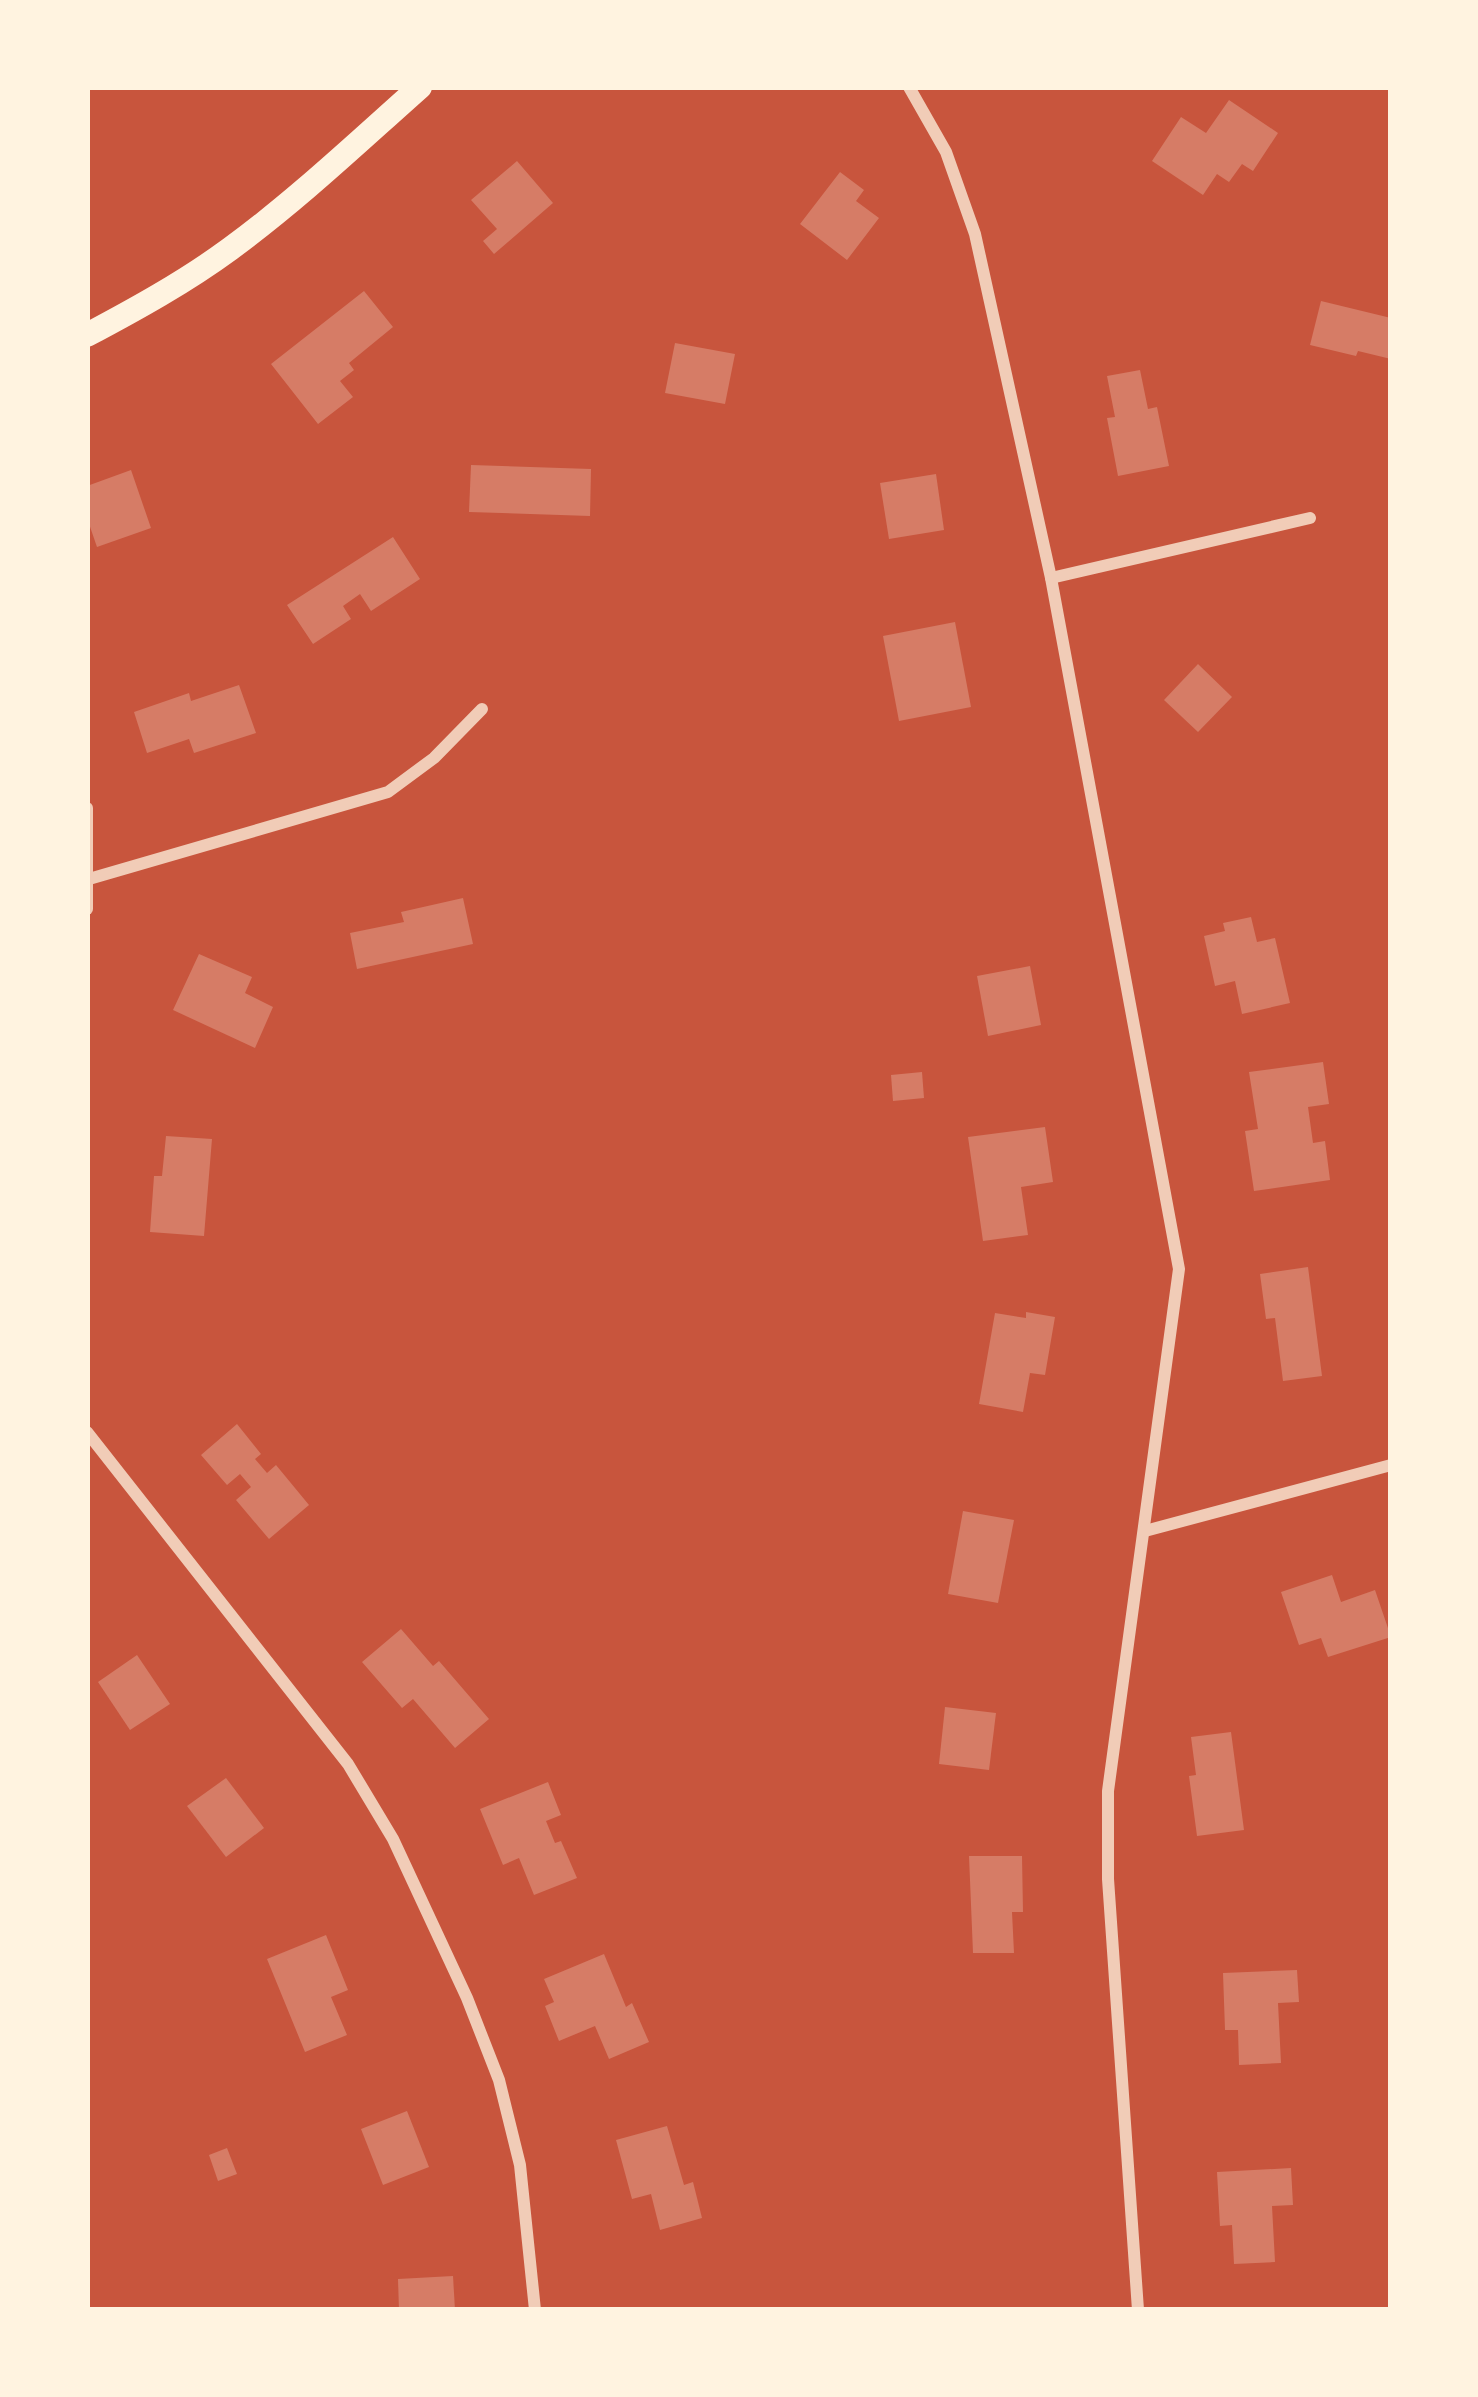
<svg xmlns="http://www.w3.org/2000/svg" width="1478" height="2397" font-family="Karla,sans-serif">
	<rect width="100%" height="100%" fill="#c8553d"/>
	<g fill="#d67c66">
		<path d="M1229,100L1278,133L1253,171L1242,164L1229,182L1217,174L1203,195L1152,161L1181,117L1206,133Z"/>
		<path d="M517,161L553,203L494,254L483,241L497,229L471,200Z"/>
		<path d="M840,172L864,190L856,201L879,218L847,260L800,224Z"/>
		<path d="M364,291L393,327L349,363L354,370L340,381L353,397L318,424L271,364Z"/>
		<path d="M1321,301L1391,318V359L1358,351L1356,356L1310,345Z"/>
		<path d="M675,343L735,354L725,404L665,393Z"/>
		<path d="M1140,370L1148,409L1157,407L1169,466L1118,476L1107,418L1115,417L1107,376Z"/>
		<path d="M471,465L591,469L590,516L469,512Z"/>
		<path d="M131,470L151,528L97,547L87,518V486Z"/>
		<path d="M936,474L944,530L889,539L880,483Z"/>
		<path d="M393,537L420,579L371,611L360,594L343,606L351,619L313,644L287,605Z"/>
		<path d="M955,622L971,707L899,721L883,636Z"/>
		<path d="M1198,664L1232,697L1198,732L1164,700Z"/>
		<path d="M239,685L256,733L194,753L189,739L147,753L134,712L189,693L191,701Z"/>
		<path d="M463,898L473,944L357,969L350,933L404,922L401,912Z"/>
		<path d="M1251,917L1257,942L1275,938L1290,1003L1242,1014L1235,981L1215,986L1204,936L1225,931L1223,923Z"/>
		<path d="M199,954L252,977L245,993L273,1007L255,1048L173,1010Z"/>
		<path d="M1030,966L1041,1025L988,1036L977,976Z"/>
		<path d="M1323,1062L1329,1104L1308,1107L1313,1143L1325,1141L1330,1180L1254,1191L1245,1131L1258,1129L1249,1072Z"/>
		<path d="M922,1072L924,1098L893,1101L891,1075Z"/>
		<path d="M1045,1127L1053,1182L1021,1187L1028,1235L983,1241L968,1137Z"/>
		<path d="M166,1136L212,1139L204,1236L150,1232L154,1176H162Z"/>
		<path d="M1308,1267L1322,1376L1283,1381L1275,1318L1266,1319L1260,1274Z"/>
		<path d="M1026,1312L1055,1317L1045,1375L1030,1373L1023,1412L979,1404L995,1313L1026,1318Z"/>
		<path d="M237,1424L261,1454L255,1459L267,1473L276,1465L309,1505L269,1539L236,1500L251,1487L240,1474L227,1485L201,1455Z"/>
		<path d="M963,1511L1014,1520L998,1603L948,1594Z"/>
		<path d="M1332,1575L1341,1602L1375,1590L1391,1637L1328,1657L1321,1638L1299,1645L1281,1592Z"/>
		<path d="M401,1629L433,1666L439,1661L489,1719L455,1748L413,1699L402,1708L362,1662Z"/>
		<path d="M137,1655L170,1704L130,1730L98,1682Z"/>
		<path d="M945,1707L996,1713L989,1770L939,1764Z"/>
		<path d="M1231,1732L1244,1830L1197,1836L1189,1776L1196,1775L1191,1737Z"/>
		<path d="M226,1778L264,1828L226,1857L187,1806Z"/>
		<path d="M548,1782L561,1815L546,1821L555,1843L561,1841L577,1878L534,1895L519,1858L503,1865L480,1809Z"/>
		<path d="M969,1856H1022L1023,1912H1012L1014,1953H973Z"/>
		<path d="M326,1935L348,1990L331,1997L347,2035L305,2052L267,1959Z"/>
		<path d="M604,1954L626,2007L632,2003L649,2042L609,2059L595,2026L559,2041L545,2006L554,2002L544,1979Z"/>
		<path d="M1297,1970L1299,2002L1278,2003L1281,2063L1239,2065L1238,2030H1225L1223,1973Z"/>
		<path d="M407,2111L429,2167L383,2185L361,2129Z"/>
		<path d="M667,2126L684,2185L693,2182L702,2218L660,2230L651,2194L632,2199L616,2140Z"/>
		<path d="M227,2148L237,2174L218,2181L209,2155Z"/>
		<path d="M1291,2168L1293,2205L1272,2206L1275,2262L1234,2264L1232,2225L1220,2226L1217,2172Z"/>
		<path d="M453,2276L455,2310H399L398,2279Z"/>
	</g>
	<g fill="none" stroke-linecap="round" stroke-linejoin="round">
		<g stroke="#f1ccb7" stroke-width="12">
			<path d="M909,87L946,152L975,234L1051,578L1179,1269L1108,1791V1879L1138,2310"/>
			<path d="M1051,578L1310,518"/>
			<path d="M87,808V909"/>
			<path d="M89,879L388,792L434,758L482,709"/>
			<path d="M87,1432L348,1764L393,1839L467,1998L499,2080L520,2165L535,2310"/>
			<path d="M1145,1531L1391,1465"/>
		</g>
		<path stroke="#fff3e0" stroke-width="24" d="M87,335C136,309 185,282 230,249C297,200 358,142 420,87"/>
	</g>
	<rect width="1478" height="2397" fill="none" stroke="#fff3e0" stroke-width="180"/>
</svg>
